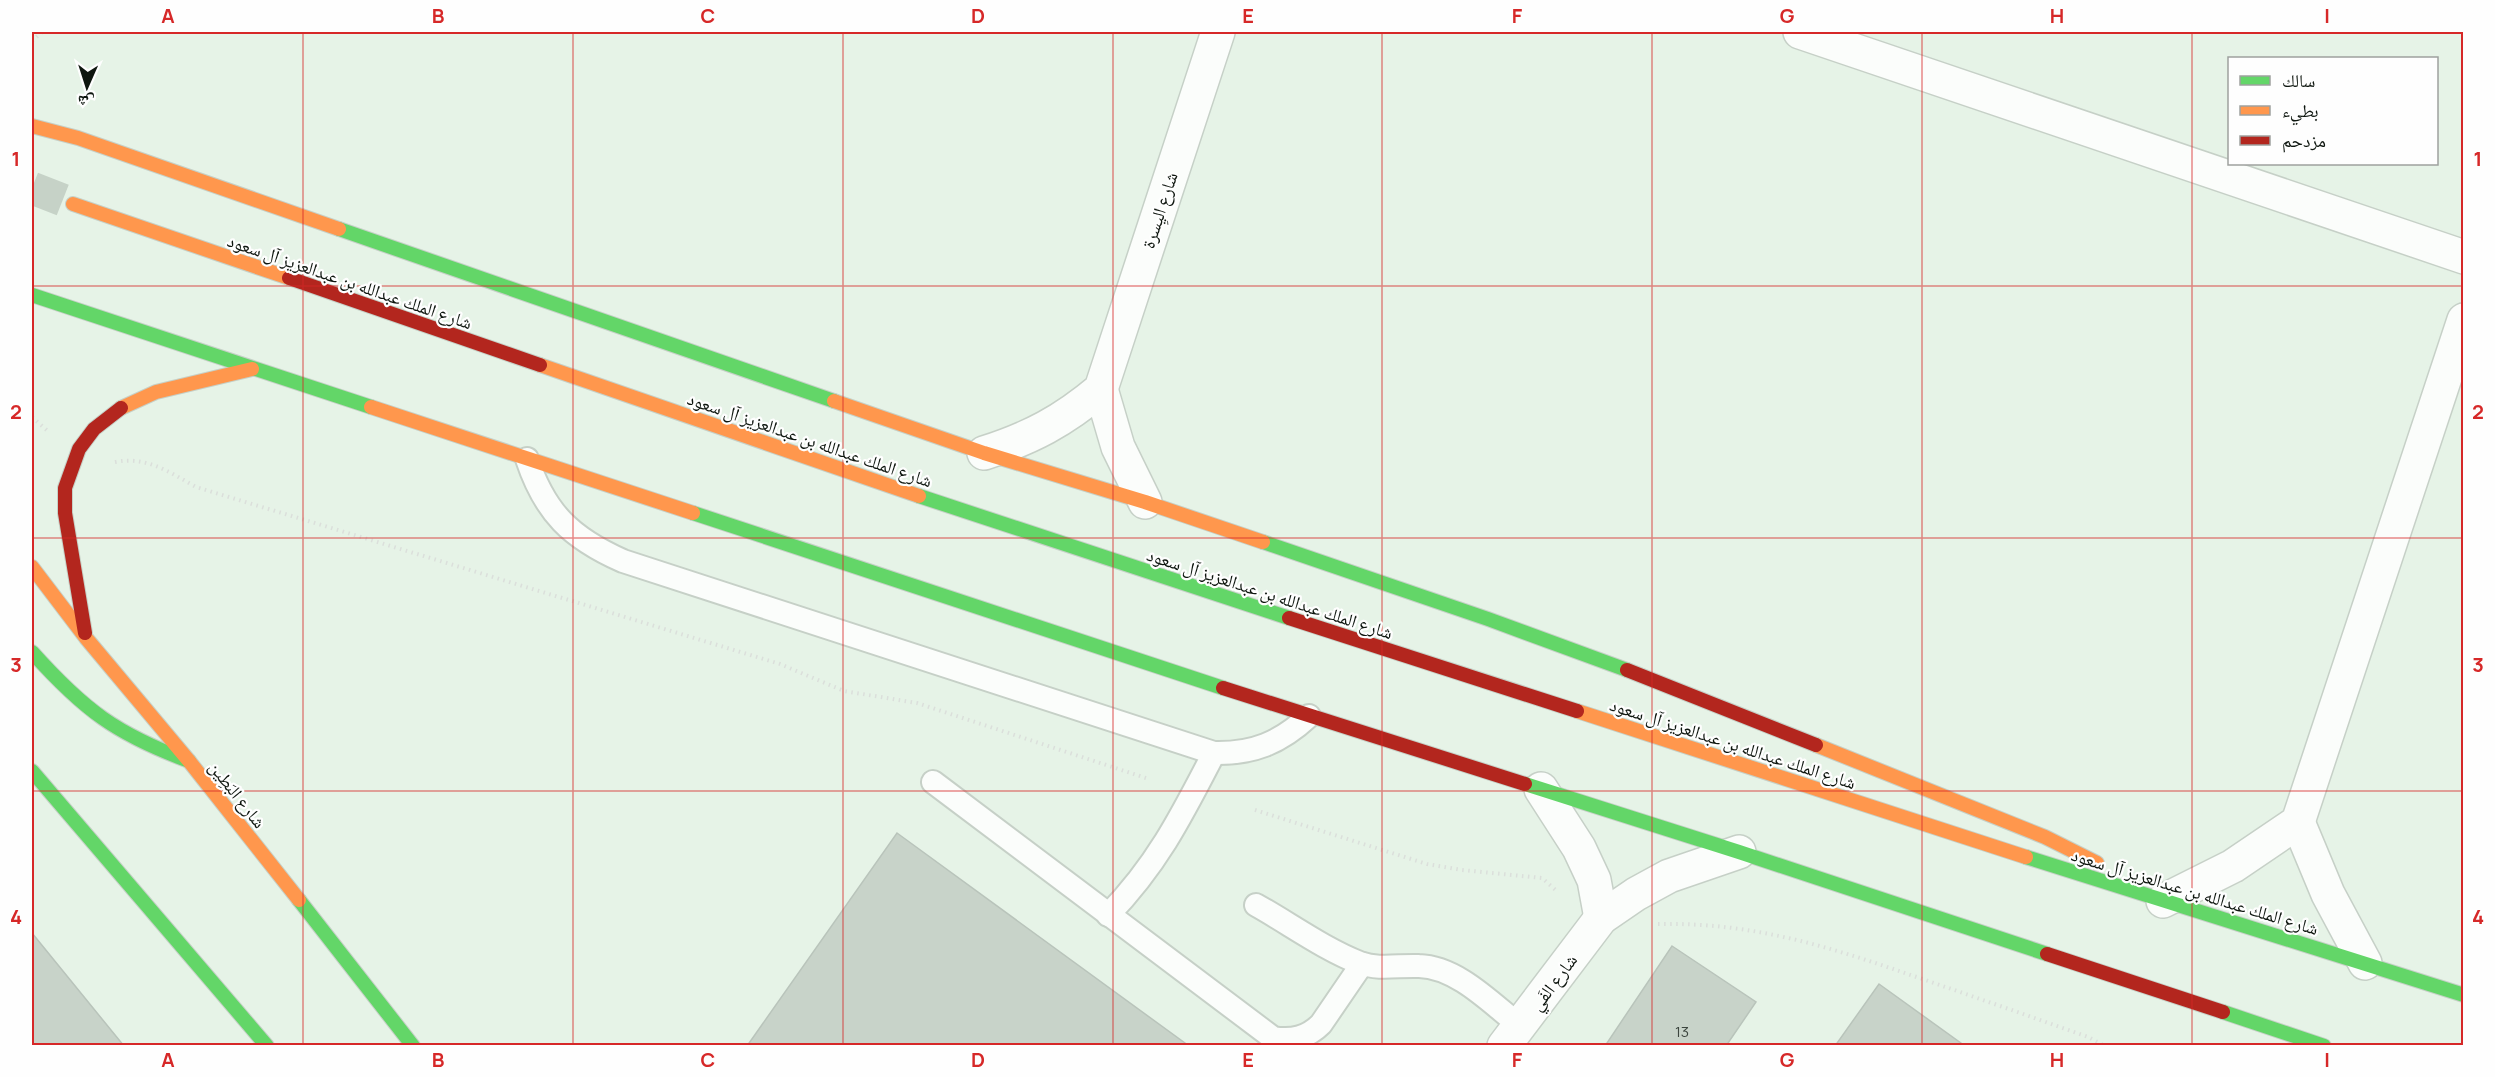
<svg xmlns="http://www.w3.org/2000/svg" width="2495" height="1077" font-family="Manrope,'Noto Naskh Arabic',sans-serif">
	<rect width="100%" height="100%" fill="#e6f3e7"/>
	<g fill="#c8d3c9" stroke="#b9c4bb" stroke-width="1.5">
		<path d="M897,833L1189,1046H747Z"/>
		<path d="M32,933L124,1046H32Z"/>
		<path d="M1672,946L1756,1002L1726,1046H1605Z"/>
		<path d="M1879,984L1965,1046H1835Z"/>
	</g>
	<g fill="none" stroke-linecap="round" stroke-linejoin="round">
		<path stroke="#c6d2c7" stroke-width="33" stroke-dasharray="33 16" stroke-linecap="butt" d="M32,188L73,204"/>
		<g stroke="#c6d0c7" stroke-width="26">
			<g id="lane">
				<path d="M527,459C545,513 571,538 623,561L1214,753C1253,754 1280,743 1309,716"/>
				<path d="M933,782L1273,1038C1292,1041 1307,1038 1321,1024L1362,964"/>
				<path d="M1256,905C1290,924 1324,949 1360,963C1379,970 1399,965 1419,966C1457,967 1491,1003 1519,1025"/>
				<path d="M1108,915C1157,865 1182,815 1214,753"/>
			</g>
		</g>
		<g stroke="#c6d0c7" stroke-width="36">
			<g id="street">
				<path d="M1800,32L2464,257"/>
				<path d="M1101,389L1118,447L1145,502"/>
				<path d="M984,453C1031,438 1063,421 1101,389L1218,32"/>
				<path d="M1541,789L1579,848L1594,880L1601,918"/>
				<path d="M2298,822L2328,894L2365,963"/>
				<path d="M2163,901L2233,866L2298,822L2464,320"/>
				<path d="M1504,1046L1601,918L1636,894L1669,876L1739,852"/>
			</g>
		</g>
		<g stroke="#c6d0c7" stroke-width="16">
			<g id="fast">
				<path d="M339,229L834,401"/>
				<path d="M32,295L371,407"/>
				<path d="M919,496L1289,618"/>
				<path d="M693,513L1223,688"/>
				<path d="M1263,542L1488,619L1627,670"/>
				<path d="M32,652C84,710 116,734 189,761"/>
				<path d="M32,771L267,1046"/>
				<path d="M1525,784L1739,852L2047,954"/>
				<path d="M2026,857L2464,995"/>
				<path d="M299,900L413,1046"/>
				<path d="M2223,1012L2324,1046"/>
			</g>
		</g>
		<g stroke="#c6d0c7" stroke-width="16">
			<g id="slow">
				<path d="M32,126L78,138L339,229"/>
				<path d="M73,204L289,278"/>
				<path d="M540,365L919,496"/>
				<path d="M834,401L984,453L1145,502L1263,542"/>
				<path d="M371,407L693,513"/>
				<path d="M121,408L156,392L252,369"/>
				<path d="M32,567L86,638L189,761L299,900"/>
				<path d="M1577,711L2026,857"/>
				<path d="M1816,745L2045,837L2097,863"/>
			</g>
		</g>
		<g stroke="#c6d0c7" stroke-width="16">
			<g id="jam">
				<path d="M289,278L540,365"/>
				<path d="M1289,618L1577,711"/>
				<path d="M85,633L65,513V488L79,449L94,429L121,408"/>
				<path d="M1627,670L1816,745"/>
				<path d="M1223,688L1525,784"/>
				<path d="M2047,954L2223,1012"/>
			</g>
		</g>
		<g stroke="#dbdfdb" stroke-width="4" stroke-dasharray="1.5 4.5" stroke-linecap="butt">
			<path d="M32,41L42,32"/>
			<path d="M32,417L49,432"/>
			<path d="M115,462C147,456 169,472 196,487L780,664L844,691L917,703L1149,779"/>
			<path d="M1255,810L1427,864L1462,870L1542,878L1558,892"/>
			<path d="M1658,924C1757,922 1836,949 1928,981C1981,999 2034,1018 2088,1037L2105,1046"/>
		</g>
		<use href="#lane" stroke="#fbfdfb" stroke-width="22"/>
		<use href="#street" stroke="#fbfdfb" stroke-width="33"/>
		<use href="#fast" stroke="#63d668" stroke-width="14"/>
		<use href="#slow" stroke="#ff974d" stroke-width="14"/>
		<use href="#jam" stroke="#b3261e" stroke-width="14"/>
	</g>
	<path fill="none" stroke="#d62828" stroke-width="1.5" stroke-opacity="0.55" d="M303,32V1046M573,32V1046M843,32V1046M1113,32V1046M1382,32V1046M1652,32V1046M1922,32V1046M2192,32V1046M32,286H2464M32,538H2464M32,791H2464"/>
	<g text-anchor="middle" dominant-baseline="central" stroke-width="4.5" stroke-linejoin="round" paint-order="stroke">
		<g font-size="15" fill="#3c453e">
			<text x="1682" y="1031">13</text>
		</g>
		<g font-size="18" fill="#0e160f" stroke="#fefefe">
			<text transform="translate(1159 210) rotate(-72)">شارع اليِسرة</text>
			<text transform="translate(350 281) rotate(19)">شارع الملك عبدالله بن عبدالعزيز آل سعود</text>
			<text transform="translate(810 439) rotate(19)">شارع الملك عبدالله بن عبدالعزيز آل سعود</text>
			<text transform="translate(1270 593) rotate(18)">شارع الملك عبدالله بن عبدالعزيز آل سعود</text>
			<text transform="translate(1733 743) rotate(18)">شارع الملك عبدالله بن عبدالعزيز آل سعود</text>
			<text transform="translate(238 794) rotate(52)">شارع البَطِين</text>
			<text transform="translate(2195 891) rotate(17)">شارع الملك عبدالله بن عبدالعزيز آل سعود</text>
			<text transform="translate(1553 982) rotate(-53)">شارع الفَي</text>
		</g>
	</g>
	<rect width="2495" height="1077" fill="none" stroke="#fefefe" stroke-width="66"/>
	<rect x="2228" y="57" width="210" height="108" fill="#fefefe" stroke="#9ea19e" stroke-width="1.5"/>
	<rect x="2240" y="76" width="30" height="9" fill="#63d668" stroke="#9ea19e" stroke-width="1.5"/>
	<text x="2282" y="87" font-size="18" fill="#0e160f">سالك</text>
	<rect x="2240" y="106" width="30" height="9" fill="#ff974d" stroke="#9ea19e" stroke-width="1.5"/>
	<text x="2282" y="117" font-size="18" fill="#0e160f">بطيء</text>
	<rect x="2240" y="136" width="30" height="9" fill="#b3261e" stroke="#9ea19e" stroke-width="1.5"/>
	<text x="2282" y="147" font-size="18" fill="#0e160f">مزدحم</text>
	<g transform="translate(87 87) rotate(183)" stroke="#fefefe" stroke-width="4.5" paint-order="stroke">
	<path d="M0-4.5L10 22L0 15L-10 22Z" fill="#0e160f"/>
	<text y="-9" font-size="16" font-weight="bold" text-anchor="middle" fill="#0e160f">ش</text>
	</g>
	<rect x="33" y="33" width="2429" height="1011" fill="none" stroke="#d62828" stroke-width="2"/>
	<g font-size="20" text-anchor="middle" font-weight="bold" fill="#d62828">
		<text x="168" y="23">A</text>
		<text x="438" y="23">B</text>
		<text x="708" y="23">C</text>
		<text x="978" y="23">D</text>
		<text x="1248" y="23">E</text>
		<text x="1517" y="23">F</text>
		<text x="1787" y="23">G</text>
		<text x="2057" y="23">H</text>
		<text x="2327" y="23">I</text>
		<text x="16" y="166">1</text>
		<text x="2478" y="166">1</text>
		<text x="16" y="419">2</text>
		<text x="2478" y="419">2</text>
		<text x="16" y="672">3</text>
		<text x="2478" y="672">3</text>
		<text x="16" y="924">4</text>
		<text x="2478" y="924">4</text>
		<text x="168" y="1067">A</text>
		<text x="438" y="1067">B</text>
		<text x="708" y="1067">C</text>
		<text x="978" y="1067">D</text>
		<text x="1248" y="1067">E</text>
		<text x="1517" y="1067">F</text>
		<text x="1787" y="1067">G</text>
		<text x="2057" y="1067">H</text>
		<text x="2327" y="1067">I</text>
	</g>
</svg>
